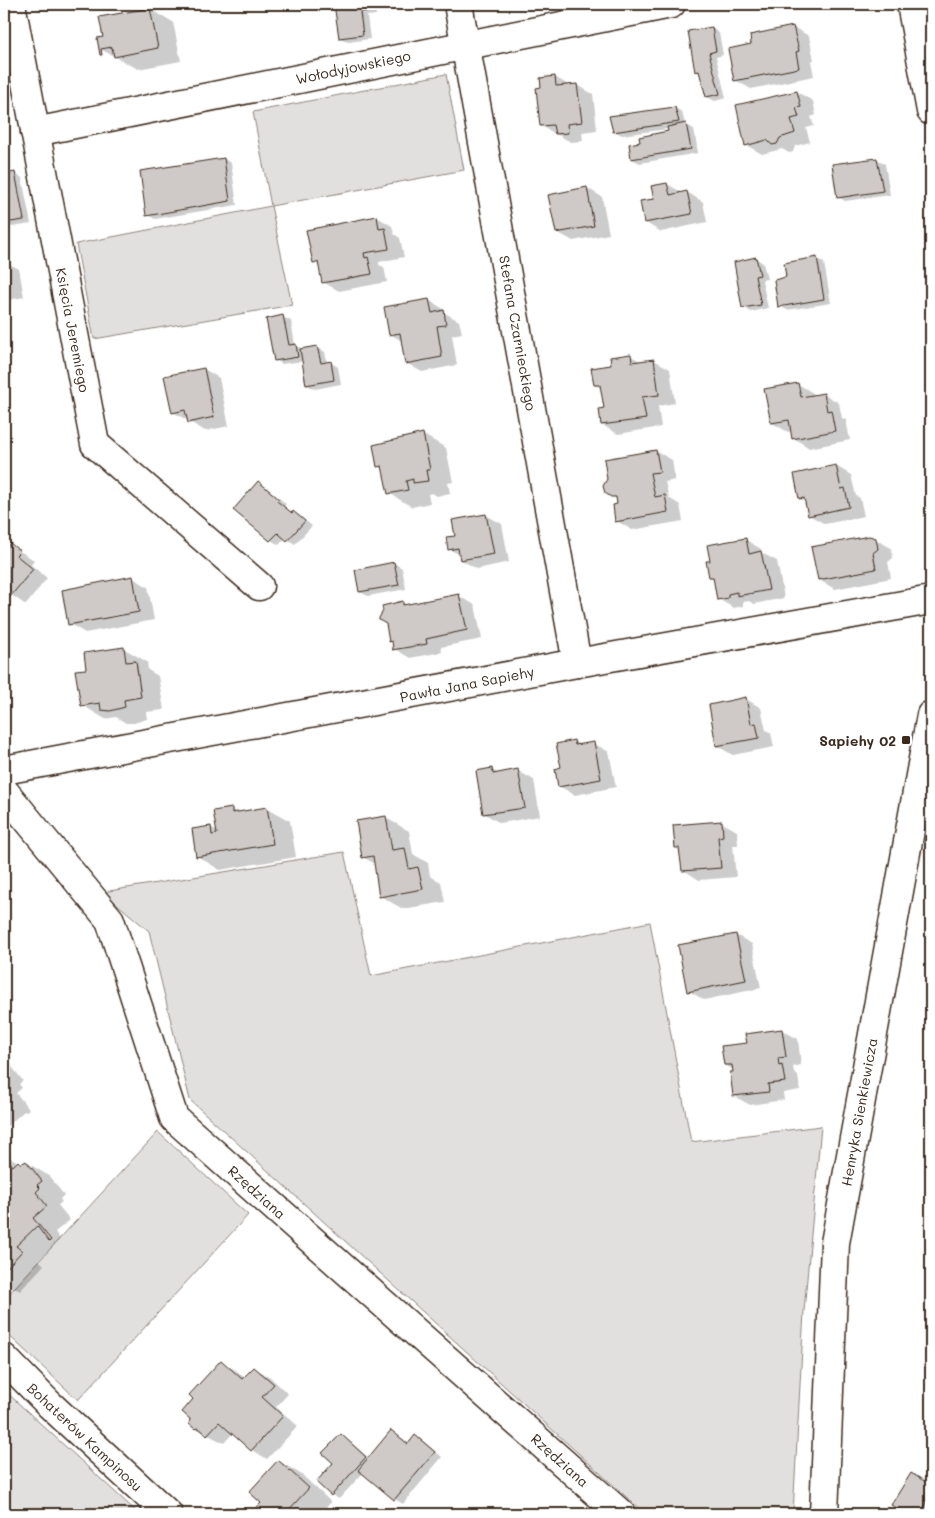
<svg xmlns="http://www.w3.org/2000/svg" width="935" height="1518" font-family="Mali,sans-serif">
	<rect width="100%" height="100%" fill="#fff"/>
	<filter id="ink" filterUnits="userSpaceOnUse"><feTurbulence type="fractalNoise" baseFrequency=".02" numOctaves="2"/><feDisplacementMap in="SourceGraphic" scale="10" xChannelSelector="R" yChannelSelector="G"/><feConvolveMatrix kernelMatrix="1 2 1 2 8 2 1 2 1" color-interpolation-filters="sRGB"/></filter>
	<g filter="url(#ink)">
		<g fill="#e2e0de" stroke="#8e857e">
			<path d="M446,74L464,170L271,206L292,305L94,339L76,244L271,206L253,112Z"/>
			<path d="M344,852L371,976L650,922L691,1142L821,1126L804,1311L793,1514H645L190,1100L149,931L103,892Z"/>
			<path d="M158,1132L248,1215L78,1400L4,1331V1299Z"/>
			<path d="M4,1390L139,1514H4Z"/>
		</g>
		<g fill="#0003">
			<path d="M335,4H374L376,15L367,16L370,39L348,42L340,38Z"/>
			<path d="M150,9L173,22L181,61L138,69L100,49L104,38Z"/>
			<path d="M793,27L809,36L814,60L811,61L814,76L751,89L735,80L753,45Z"/>
			<path d="M712,28L719,33L723,55L716,57L726,98L715,101L707,97L701,74L696,71Z"/>
			<path d="M555,77L570,86L577,85L593,94L597,130L582,132L583,141L571,142L541,126L542,88Z"/>
			<path d="M797,92L813,101L816,115L811,117L814,126L806,128L810,142L795,146L793,152L789,153L782,149L762,154L746,145Z"/>
			<path d="M675,108L682,112L685,124L694,129L698,153L640,163L632,159L641,143L669,132L668,129L622,135L614,131Z"/>
			<path d="M224,159L231,163L237,205L155,219L148,215Z"/>
			<path d="M877,159L885,164L890,195L845,201L838,197Z"/>
			<path d="M14,173L22,178L31,224L12,227L5,222L4,217V175Z"/>
			<path d="M667,184L683,193L687,192L703,202L707,222L661,232L646,223L655,200Z"/>
			<path d="M587,188L602,197L609,234L573,241L557,232Z"/>
			<path d="M377,217L392,226L394,234L400,238L404,257L379,262V265L384,267L387,282L339,291L323,282L320,266L314,263Z"/>
			<path d="M755,258L763,263L767,279L762,280L768,308L751,312L743,307Z"/>
			<path d="M816,258L824,263L831,303L787,310L780,306L787,278Z"/>
			<path d="M4,261L19,269L24,297L4,301Z"/>
			<path d="M429,300L445,310V313L459,321L462,333L452,335L457,365L422,372L406,363L402,341L390,334Z"/>
			<path d="M283,317L291,321L295,345L304,350L317,347L325,352L327,363L330,362L338,367L341,384L315,389L307,385L303,361L282,364L275,360Z"/>
			<path d="M4,330L7,344L4,345Z"/>
			<path d="M631,356L642,362L654,360L670,369L675,403L658,406L661,427L618,434L602,425L606,409L602,388L595,385L612,366Z"/>
			<path d="M204,369L219,378L229,426L205,431L173,412Z"/>
			<path d="M798,384L813,393L814,396L824,394L839,403L842,418L846,420L850,440L809,448L794,438L792,431L788,432L772,423Z"/>
			<path d="M422,434L446,448L453,482L448,483L450,493L437,496L432,493L428,494L430,503L412,507L389,493L385,469L378,466Z"/>
			<path d="M656,451L672,460L675,480L665,482L669,498L680,505L683,521L632,530L617,521L619,505L618,500L606,492Z"/>
			<path d="M836,466L851,475L856,496L860,498L864,516L825,524L809,515L806,502L800,499Z"/>
			<path d="M258,482L266,487L286,504L284,506L293,514L301,517L312,526L295,544L285,538L279,545L271,540L235,509Z"/>
			<path d="M486,515L502,524L509,562L477,569L461,560L460,555L449,549L457,537Z"/>
			<path d="M875,539L891,548L893,558L888,562L891,578L835,589L819,580Z"/>
			<path d="M746,540L761,549L762,553L777,561L784,598L754,604L749,601L743,602V606L734,608L718,599L715,579L710,577Z"/>
			<path d="M4,543L9,546L10,545L34,560L31,565L47,578L26,605L4,590Z"/>
			<path d="M394,563L402,568L406,589L368,596L360,592Z"/>
			<path d="M133,578L148,587L154,620L85,633L70,624Z"/>
			<path d="M459,596L475,605L482,639L441,647L442,652L410,658L395,649L393,643L391,641L402,603L407,605Z"/>
			<path d="M123,648L147,662L148,670L158,676L164,710L146,712L147,719L134,723H126L116,717L105,719L82,705Z"/>
			<path d="M746,699L761,708L766,730L771,733L774,747L733,755L717,746Z"/>
			<path d="M574,741L581,746L593,743L609,752L616,787L575,795L559,786L562,768Z"/>
			<path d="M492,770L499,774L518,771L534,780L540,816L500,823L485,814Z"/>
			<path d="M267,808L290,821L296,857L220,870L197,856L211,827L218,832L231,809L238,813Z"/>
			<path d="M386,818L409,831L413,854L428,863L430,876L441,882L445,902L403,909L380,896L375,864L363,857Z"/>
			<path d="M721,822L737,831L738,845H733L736,877L699,880L684,870L681,850L676,847Z"/>
			<path d="M736,935L752,944L761,988L704,1000L689,991Z"/>
			<path d="M782,1030L798,1039L801,1065L793,1067L794,1073L798,1076L800,1090L783,1093L784,1100L750,1105L734,1096V1070L725,1065L748,1044L747,1035Z"/>
			<path d="M4,1060L9,1063L23,1081L19,1084L22,1088L16,1093L29,1109L25,1112L24,1111L4,1129Z"/>
			<path d="M4,1154L23,1165L26,1162L49,1176L64,1195L60,1199L62,1202L58,1205L70,1220L55,1232L60,1239L39,1260L44,1265L20,1291L4,1282V1226L5,1225L4,1223Z"/>
			<path d="M221,1362L237,1371L245,1378L254,1368L270,1377L288,1394L276,1407L298,1426L267,1459L252,1450L233,1433L224,1443L195,1428Z"/>
			<path d="M392,1431L409,1444L416,1436L423,1441L442,1457L403,1504L395,1499L363,1473L339,1499L332,1495L335,1463L341,1435L348,1440L369,1458Z"/>
			<path d="M279,1461L302,1475L331,1502L320,1514H252L262,1503Z"/>
			<path d="M911,1474L931,1486L930,1514H909L893,1505Z"/>
		</g>
		<g fill="#cfcac7" stroke="#3b2a1e">
			<path d="M334,4H368L369,11L360,12L363,35L339,38Z"/>
			<path d="M150,8L158,48L114,57L112,47L101,49L102,55H100L97,38L103,37L99,17Z"/>
			<path d="M793,26L799,51L796,52L799,68L734,81L728,49L751,44L750,35Z"/>
			<path d="M712,27L716,51L709,53L720,94L706,97L699,71L695,72L688,31Z"/>
			<path d="M555,76L556,86L577,84L582,122L567,124L568,133L555,134L553,125L540,126L536,88L541,87L540,78Z"/>
			<path d="M797,91L801,107L796,108L799,117L791,119L795,133L780,138L777,144L772,145L767,140L745,146L736,105Z"/>
			<path d="M675,107L679,122L613,132L609,116Z"/>
			<path d="M686,123L691,149L631,159L629,144L640,142L639,137L668,131L667,127Z"/>
			<path d="M224,158L230,201L146,216L140,171Z"/>
			<path d="M877,158L883,191L837,198L832,164Z"/>
			<path d="M15,172L24,220L4,223V174Z"/>
			<path d="M667,183L670,195L687,191L692,214L644,223L640,201L654,199L651,186Z"/>
			<path d="M587,187L594,226L556,233L548,195Z"/>
			<path d="M377,216L379,229L385,228L389,249L364,253L365,258L368,257L372,274L322,283L318,262L313,263L306,230Z"/>
			<path d="M756,257L760,275L755,276L761,305L742,308L734,262Z"/>
			<path d="M817,257L824,299L778,307L774,280L786,277L784,263Z"/>
			<path d="M4,261L9,288L4,289Z"/>
			<path d="M429,299L432,313L444,310L446,325L437,326L442,357L405,364L400,333L389,335L384,307Z"/>
			<path d="M283,315L289,345L296,344L298,357L274,361L266,319Z"/>
			<path d="M317,346L321,363L331,361L334,380L306,385L300,349Z"/>
			<path d="M631,354L632,362L654,359L659,395L642,397L646,419L601,425L599,409L604,408L600,385H594L591,368L611,365L610,357Z"/>
			<path d="M204,368L214,417L188,423L185,410L172,413L164,376Z"/>
			<path d="M798,383L801,397L824,393L827,411L831,410L835,431L792,439L789,420L771,423L764,389Z"/>
			<path d="M423,433L430,470H426L428,481L413,483V479L406,481L408,490L388,494L382,466L377,467L373,445Z"/>
			<path d="M656,450L660,472L650,473L655,497L665,495L668,512L615,522L613,505L617,504L616,497H611L605,493L603,486L607,479L604,459Z"/>
			<path d="M836,465L841,489L845,488L849,507L808,516L804,498L799,499L794,474Z"/>
			<path d="M258,481L279,499L277,501L292,513L293,511L305,521L287,541L278,533L270,541L233,510Z"/>
			<path d="M486,514L494,554L460,560L458,548L448,550L446,537L455,536L452,520Z"/>
			<path d="M869,536L876,538L878,549L873,553L876,569L818,580L811,547Z"/>
			<path d="M746,538L749,554L761,551L769,590L737,596V592L728,594V598L717,600L713,577H709L706,561H710L707,545Z"/>
			<path d="M10,543L20,551L16,555L33,569L10,597L4,592V545L7,547Z"/>
			<path d="M394,562L399,585L359,592L355,570Z"/>
			<path d="M133,576L139,612L68,625L62,590Z"/>
			<path d="M459,594L467,630L426,639L427,644L392,650L393,649L392,641L389,642L386,624L379,620V618L383,611L382,606L403,601V605Z"/>
			<path d="M124,647L126,662L136,661L141,697L124,700L125,707L110,711L101,710L100,703L81,706L75,670L86,669L84,653Z"/>
			<path d="M746,697L751,724L756,723L759,738L716,746L709,705Z"/>
			<path d="M574,740L575,745L594,742L601,779L558,787L555,769L561,767L556,744Z"/>
			<path d="M492,768L493,774L518,769L525,808L483,814L476,771Z"/>
			<path d="M267,807L273,844L196,857L192,829L211,826L212,835L217,834L213,811L232,808V813Z"/>
			<path d="M386,816L392,850L405,848L409,869L418,867L423,889L379,897L373,856L362,858L356,821Z"/>
			<path d="M722,821L723,836L718,837L721,868L682,871L679,848H675L673,825Z"/>
			<path d="M736,934L746,980L687,992L678,945Z"/>
			<path d="M782,1029L786,1057L778,1058L779,1066L782,1065L785,1082L768,1084L769,1092L733,1096L730,1072H733L732,1065H724L721,1046L747,1043L745,1034Z"/>
			<path d="M4,1155L13,1166L18,1161L21,1164L26,1161L42,1181L37,1185L40,1188L36,1192L47,1206L33,1218L51,1240L49,1242L37,1226L16,1246L22,1251L4,1271Z"/>
			<path d="M221,1360L242,1379L254,1367L274,1384L262,1397L283,1416L251,1451L219,1422L207,1435L199,1428L195,1429L189,1424L190,1419L182,1412L193,1399L189,1395Z"/>
			<path d="M391,1430L408,1444L415,1435L435,1452L394,1500L358,1470Z"/>
			<path d="M341,1434L366,1457L331,1496L316,1482L333,1463L322,1453Z"/>
			<path d="M278,1460L309,1488L285,1514H250L261,1503L249,1492Z"/>
			<path d="M911,1473L931,1485V1496L920,1514H907L891,1505Z"/>
		</g>
		<g fill="none" stroke-linecap="round" stroke-linejoin="round">
			<g stroke="#3b2a1e" stroke-width="31">
				<g id="minor">
					<path d="M11,4L95,444L259,586"/>
					<path d="M458,4L577,663"/>
					<path d="M35,132L671,4"/>
					<path d="M4,770L577,663L931,600"/>
					<path d="M4,791L110,920L174,1118L621,1514"/>
					<path d="M4,1358L49,1404L168,1514"/>
				</g>
			</g>
			<g stroke="#3b2a1e" stroke-width="31">
				<g id="tertiary">
					<path d="M911,4L931,111"/>
					<path d="M824,1514L835,1243L931,715"/>
				</g>
			</g>
			<use href="#minor" stroke="#fff" stroke-width="28"/>
			<use href="#tertiary" stroke="#fff" stroke-width="28"/>
		</g>
	</g>
	<rect fill="#3b2a1e" stroke="#fff" stroke-width="2" x="901" y="735" width="10" height="10" rx="2.5"/>
	<g text-anchor="middle" dominant-baseline="central" stroke-width="4" stroke-linejoin="round" paint-order="stroke">
		<g font-size="14" fill="#3b2a1e" stroke="#fff">
			<text transform="translate(353 67) rotate(-12)">Wołodyjowskiego</text>
			<text transform="translate(73 330) rotate(79)">Księcia Jeremiego</text>
			<text transform="translate(518 333) rotate(80)">Stefana Czarnieckiego</text>
			<text transform="translate(467 684) rotate(-11)">Pawła Jana Sapiehy</text>
			<text transform="translate(859 1112) rotate(-80)">Henryka Sienkiewicza</text>
			<text transform="translate(257 1192) rotate(42)">Rzędziana</text>
			<text transform="translate(85 1437) rotate(43)">Bohaterów Kampinosu</text>
			<text transform="translate(560 1460) rotate(42)">Rzędziana</text>
		</g>
		<g font-size="14" font-weight="bold" fill="#3b2a1e" stroke="#fff" text-anchor="end">
			<text x="896" y="740">Sapiehy 02</text>
		</g>
	</g>
	<rect width="935" height="1518" fill="none" stroke="#fff" stroke-width="20"/>
	<rect x="10" y="10" width="915" height="1498" fill="none" stroke="#3b2a1e" stroke-width="2" filter="url(#ink)"/>
</svg>
